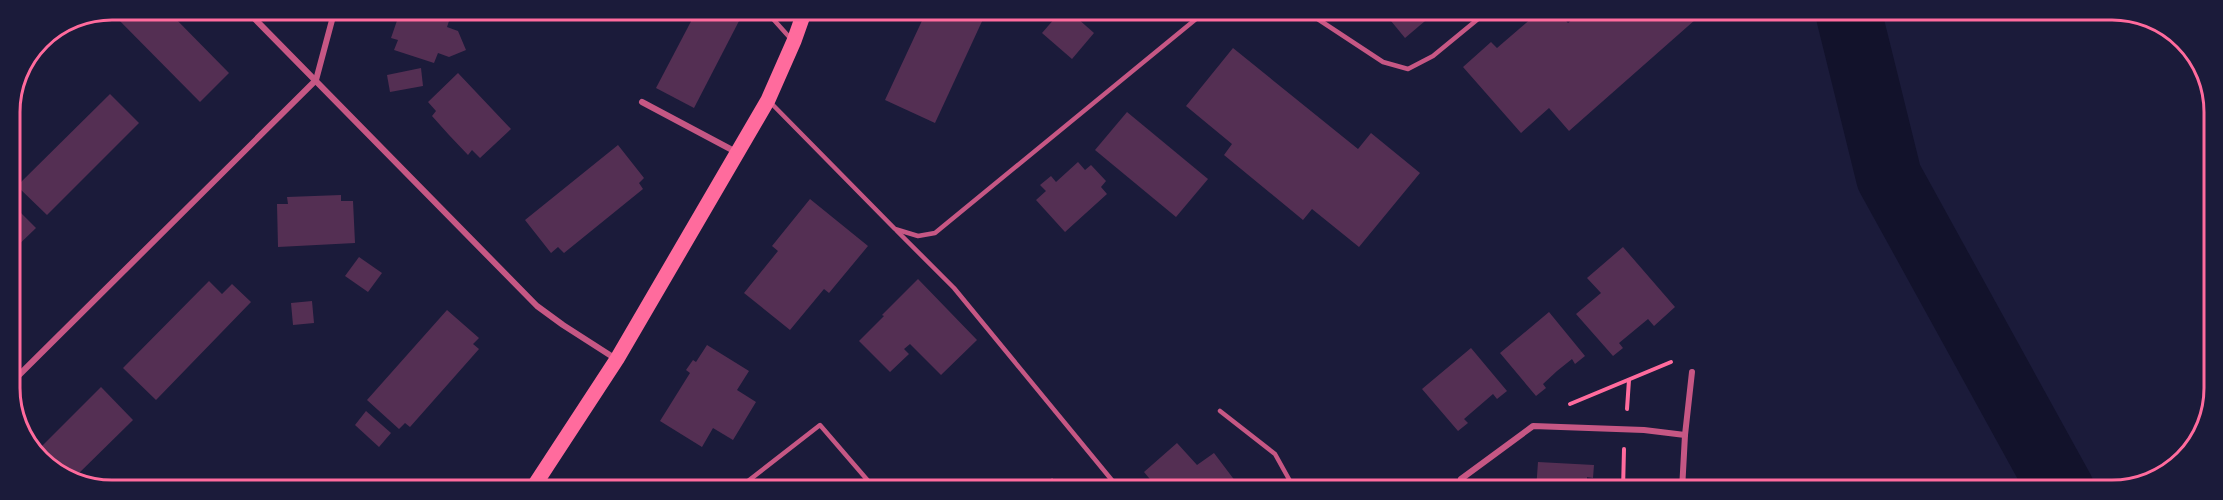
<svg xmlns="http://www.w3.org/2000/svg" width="2223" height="500" font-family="'Asap Condensed',sans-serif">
	<rect width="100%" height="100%" fill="#1b1b3a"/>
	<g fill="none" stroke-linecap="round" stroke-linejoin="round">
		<path stroke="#12122b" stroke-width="66" d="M1848,11L1889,177L2062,491"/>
	</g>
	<g fill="#542f53">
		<path d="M166,9L229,73L200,102L109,10Z"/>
		<path d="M401,9H470L466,20L459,21L450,18L447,27L458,31L466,50L449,57L438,53L434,63L394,50L398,40L391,38Z"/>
		<path d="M697,10H718L739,21L694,108L656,88Z"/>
		<path d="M927,10H968L984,17L935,123L885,100Z"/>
		<path d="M1062,10H1068L1094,33L1072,59L1042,33Z"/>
		<path d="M1382,10H1438L1405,38Z"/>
		<path d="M1541,10H1556L1568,23L1583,10L1703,11L1704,12L1569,131L1549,108L1521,133L1463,67L1491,42L1497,48Z"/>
		<path d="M1233,48L1358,149L1371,133L1420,173L1359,247L1312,209L1303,220L1224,155L1232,144L1186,106Z"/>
		<path d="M421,68L423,86L390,92L387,75Z"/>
		<path d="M458,73L511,129L480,158L472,150L468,155L449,135L432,116L436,111L428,102Z"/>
		<path d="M110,94L139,123L47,215L17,186Z"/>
		<path d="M1127,112L1208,179L1176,217L1095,150Z"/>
		<path d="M618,145L644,178L639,183L643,189L564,253L558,247L551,253L525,220Z"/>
		<path d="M1078,162L1085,170L1091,165L1106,181L1101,187L1107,194L1065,232L1036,200L1046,191L1040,185L1051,176L1056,182Z"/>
		<path d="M341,195V201H353L355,243L278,247L277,204H288L287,197Z"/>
		<path d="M810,199L868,246L829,293L824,289L790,330L744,293L778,251L772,246Z"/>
		<path d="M10,202L36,228L10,253Z"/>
		<path d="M1623,247L1675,307L1654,326L1648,319L1619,343L1623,348L1613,356L1576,314L1601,293L1587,278Z"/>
		<path d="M359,257L382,273L368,292L345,276Z"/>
		<path d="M918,279L977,340L941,375L910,344L904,349L909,354L890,372L859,341L884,316L882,315Z"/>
		<path d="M209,281L222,294L232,284L251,302L156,400L123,368Z"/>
		<path d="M312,301L314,323L293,325L291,303Z"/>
		<path d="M447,310L479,338L473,344L479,349L410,427L405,423L399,429L367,400Z"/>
		<path d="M1549,312L1585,356L1575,364L1572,359L1557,371L1543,384L1546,388L1536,396L1500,353Z"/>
		<path d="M707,345L749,371L737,390L756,402L733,440L713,428L702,447L660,421L690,373L686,370L693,360L696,362Z"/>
		<path d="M1471,348L1507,391L1497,399L1493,394L1464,419L1468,423L1458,431L1422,389Z"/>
		<path d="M101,387L133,420L74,478L42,446Z"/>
		<path d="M366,411L391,433L379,447L355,425Z"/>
		<path d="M1177,443L1197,465L1214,453L1242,490H1159L1144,472Z"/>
		<path d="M1538,462L1594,465L1593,478L1587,477V490H1536Z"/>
	</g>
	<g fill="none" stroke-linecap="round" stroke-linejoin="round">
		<g stroke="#ff6b9d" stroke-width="4">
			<path d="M1570,404L1671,362"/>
			<path d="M1627,409L1629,380"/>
			<path d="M1623,490L1624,449"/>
		</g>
		<g stroke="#c65784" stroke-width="4.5">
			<path d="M765,10L791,39"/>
			<path d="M1304,10L1383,62L1408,69L1433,56L1489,10"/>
			<path d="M770,102L895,229L918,236L935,233L1207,10"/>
			<path d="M897,231L954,288L1120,490"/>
			<path d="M1220,411L1275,454L1295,490"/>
			<path d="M741,490L739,488L820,425L876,490"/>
			<path d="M1042,490L1052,481"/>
		</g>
		<g stroke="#c65784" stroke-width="6">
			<path d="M245,9L537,306L563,325L616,359"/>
			<path d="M642,102L736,152"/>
			<path d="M11,383L316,80L335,9"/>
			<path d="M1461,479L1533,426L1644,430L1685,435"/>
			<path d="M1682,490L1685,435L1692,372"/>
		</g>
		<path stroke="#ff6b9d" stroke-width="15" d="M532,489L617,359L768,100L794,41L805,10"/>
	</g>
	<path d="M0 0H2223V500H0ZM112 20H2112A92 92 0 0 1 2204 112V388A92 92 0 0 1 2112 480H112A92 92 0 0 1 20 388V112A92 92 0 0 1 112 20Z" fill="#1b1b3a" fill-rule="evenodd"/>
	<path fill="none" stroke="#ff6b9d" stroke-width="3" d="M112 20H2112A92 92 0 0 1 2204 112V388A92 92 0 0 1 2112 480H112A92 92 0 0 1 20 388V112A92 92 0 0 1 112 20Z"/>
</svg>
